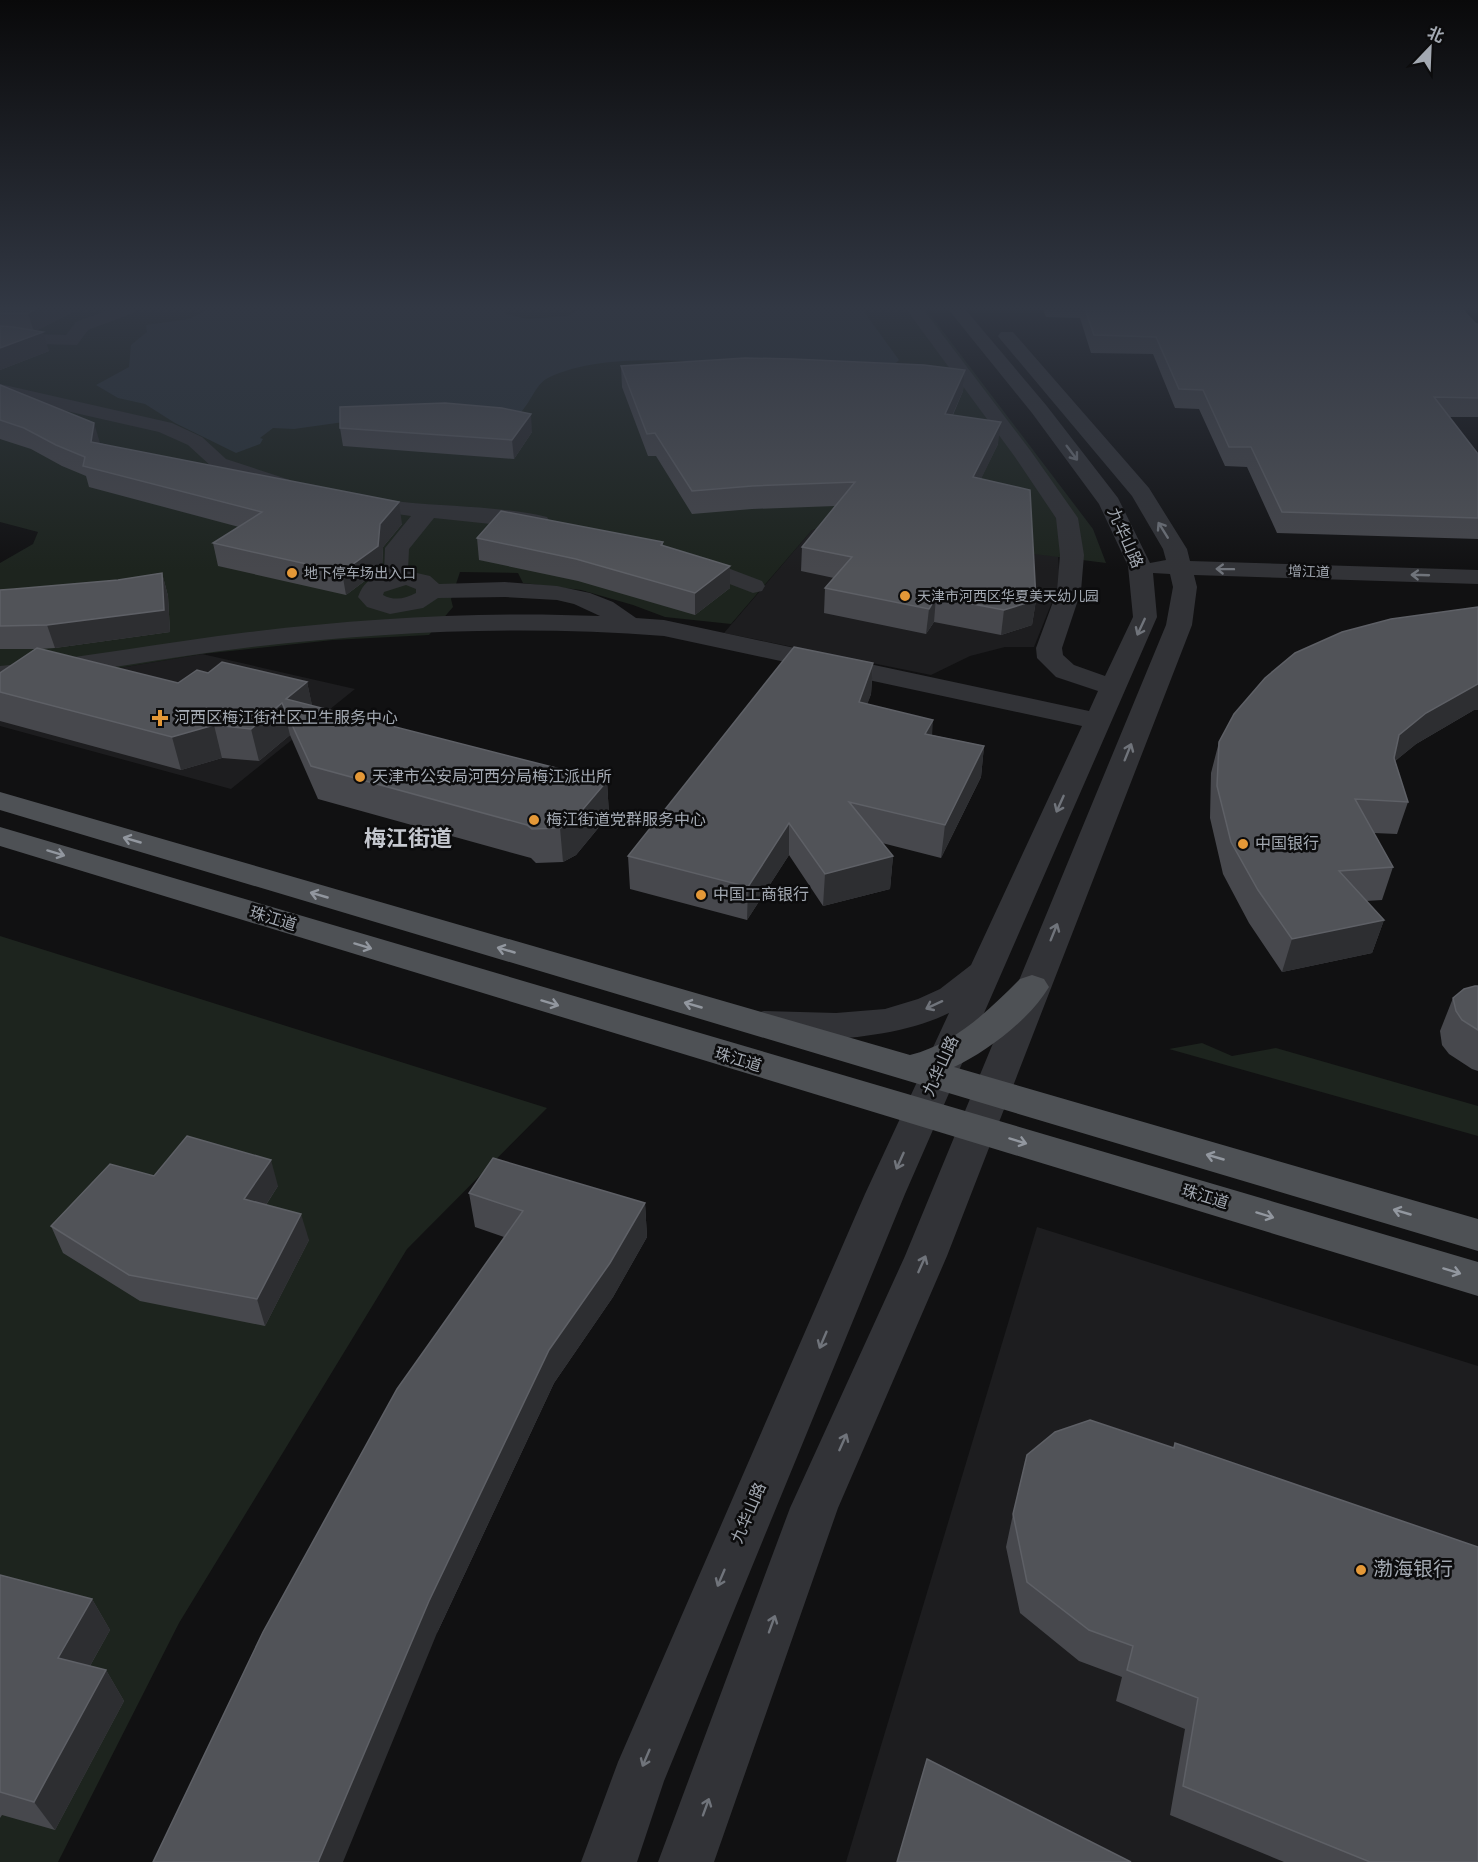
<svg xmlns="http://www.w3.org/2000/svg" width="1478" height="1862" font-family="'Varela Round','Noto Sans SC',sans-serif">
	<rect width="100%" height="100%" fill="#111112"/>
	<g fill="#1d1d1f">
		<path d="M824,528L1058,556L1060,582L1034,647H1005L970,656L931,675L724,633L812,530Z"/>
		<path d="M202,654L355,689L231,789L0,726V709L107,670Z"/>
		<path d="M1037,1227L1478,1366V1862H846Z"/>
	</g>
	<g fill="#1d241e">
		<path d="M0,309H926L1093,529L1106,563L824,528L812,530L731,624L665,617L633,605L581,590L523,583L518,573L460,572L451,599L453,607L429,635L333,640L202,654L107,670L0,709V563L33,544L38,532L0,522Z"/>
		<path d="M0,936L547,1108L407,1249L179,1623L58,1862H0Z"/>
		<path d="M1202,1043L1232,1056L1276,1048L1478,1106V1136L1169,1049Z"/>
	</g>
	<path fill="#2b343a" d="M209,309H504L506,314L527,319L568,316L578,309H862L899,360L896,363L885,365C830,364 775,363 720,362C667,361 597,354 548,378C535,384 530,406 516,417L358,420L294,429L273,428L260,438L263,439L260,444L236,453L175,423L145,404L118,398L96,385L129,367L131,345L147,332L146,325L189,319Z"/>
	<g fill="none" stroke-linecap="round" stroke-linejoin="round">
		<g fill="#323337" fill-rule="evenodd">
			<path d="M111,309H135L133,313L88,330L77,345L0,343V333L66,335L76,322Z"/>
			<path d="M906,309H923L1030,450L1078,518L1084,555L1081,591L1062,648L1063,655L1074,665L1105,676L1133,617L1128,566L1099,504L1032,413L948,309H965L1046,405L1118,498L1150,563L1166,560L1163,549L1132,496L1001,340L998,336L1001,332H1013L1149,488L1187,549L1190,561L1478,570V584L1194,575L1197,587L1192,625L947,1256L838,1508L714,1862H658L790,1508L905,1256L1166,625L1173,587L1170,574L1153,573L1157,617L905,1194L664,1781L637,1862H581L618,1762L865,1194L949,1013C899,1038 805,1047 752,1032L746,1023L752,1014L764,1011L836,1013L885,1009L918,999L940,989L971,965L1082,726L664,636C526,625 389,631 252,647C168,657 84,674 0,682V666C83,658 166,642 249,632C365,618 482,611 600,616L574,604L557,600L505,597L438,598L423,608L390,614L367,607L358,597C363,583 370,578 384,574L385,548L411,516L347,507L344,502L347,497C364,493 385,500 403,502C450,507 500,506 547,517L550,522L547,527L539,529L434,518L409,549L408,571L430,576L439,584L505,582L557,586L590,593L613,602L636,618L664,620L1089,711L1098,691L1056,677L1037,658L1036,648L1057,591L1060,555L1056,518L1015,457ZM406,585L416,589V593C405,599 394,601 383,595L384,592Z"/>
			<path d="M0,384L172,423L202,437L226,459L290,480L293,485L290,490L282,491L212,467L188,445L159,432L0,396Z"/>
			<path d="M688,553L762,581L765,586L762,591L753,593L680,565L676,560L680,555Z"/>
		</g>
		<g fill="#4e5155" fill-rule="evenodd">
			<path d="M0,792L910,1055C955,1044 989,1010 1020,979L1032,975L1044,979L1049,987C1030,1019 987,1052 954,1067L1478,1219V1251L0,810Z"/>
			<path d="M0,827L1478,1262V1296L0,846Z"/>
		</g>
	</g>
	<g fill="#47484d">
		<path d="M0,309H79L35,331L49,351L0,370Z"/>
		<path d="M1043,309H1462L1476,324H1478V417H1449L1478,454V539L1277,533L1247,467L1225,466L1199,409L1175,408L1153,354L1091,353L1080,318L1046,317Z"/>
		<path d="M621,366L965,370L963,391L953,415L998,444L981,478L1036,600L1032,625L1001,635L934,622L926,634L824,613L825,588L834,578L801,571L802,547L835,506L752,509L692,514L656,456H648L622,387Z"/>
		<path d="M0,385L100,443L402,524L383,547L382,568L346,595L218,566L213,543L239,527L89,487L86,476L62,466L31,449L0,439Z"/>
		<path d="M340,428L532,432L514,459L343,446Z"/>
		<path d="M477,538L663,542V546L730,566V588L695,615L578,581L479,560Z"/>
		<path d="M162,573L168,596L170,632L55,648L39,649L178,683L208,673L307,682L312,706L607,781L609,815L576,855L563,862L536,863L531,858L318,799L290,735L259,761L222,758L181,770L0,721V673L36,649H0V590L14,589L118,580Z"/>
		<path d="M873,663L871,694L867,704L932,735L984,746L981,777L941,858L882,843L893,856L890,889L823,906L789,855L747,920L630,889L628,856Z"/>
		<path d="M1474,710L1416,744L1395,761L1408,802L1397,834L1374,833L1393,867L1382,900L1366,901L1384,920L1372,953L1282,972L1249,923L1223,874L1210,818L1211,773L1219,742Z"/>
		<path d="M1478,986V1071L1472,1069L1449,1054L1442,1045L1440,1031L1453,998Z"/>
		<path d="M154,1176L278,1186L266,1205L309,1240L265,1326L140,1301L63,1253L51,1226Z"/>
		<path d="M469,1193L645,1203L647,1237L613,1297L554,1383L437,1633L504,1237L475,1227Z"/>
		<path d="M1175,1443L1478,1862H1284L1170,1815L1185,1729L1116,1701L1122,1677L1079,1661L1020,1613L1006,1547L1013,1514L1173,1448Z"/>
		<path d="M0,1575L92,1599L110,1630L90,1666L106,1670L124,1701L55,1830L2,1815L0,1818Z"/>
	</g>
	<g fill="#2d2e31">
		<path d="M36,309H79L34,332L28,313Z"/>
		<path d="M43,332L49,351L0,370V348Z"/>
		<path d="M965,370L963,391L943,436L945,414Z"/>
		<path d="M531,414L532,432L514,459L512,440Z"/>
		<path d="M1001,422L998,444L971,500L973,477Z"/>
		<path d="M94,423L100,443L91,442Z"/>
		<path d="M399,502L402,524L383,547L382,568L346,595L342,572L380,524Z"/>
		<path d="M730,566V588L695,615V593Z"/>
		<path d="M162,573L168,596L170,632L55,648L47,625Z"/>
		<path d="M936,597L934,622L926,634L929,609Z"/>
		<path d="M1036,600L1032,625L1001,635L1004,610Z"/>
		<path d="M873,663L871,694L857,733L859,702Z"/>
		<path d="M307,682L314,714L286,699Z"/>
		<path d="M1478,684V710H1474L1416,744L1389,766L1399,735L1426,713Z"/>
		<path d="M282,703L290,735L259,761L251,729Z"/>
		<path d="M933,720L931,751L925,734Z"/>
		<path d="M214,725L222,758L181,770L172,737Z"/>
		<path d="M984,746L981,777L941,858L945,825Z"/>
		<path d="M607,781L609,815L576,855L563,862L560,828Z"/>
		<path d="M789,823V855L747,920L748,887Z"/>
		<path d="M893,856L890,889L823,906L825,874Z"/>
		<path d="M1384,920L1372,953L1282,972L1292,939Z"/>
		<path d="M271,1160L278,1186L252,1226L244,1199Z"/>
		<path d="M645,1203L647,1237L613,1297L554,1383L437,1633L343,1862H318L429,1601L549,1350Z"/>
		<path d="M301,1214L309,1240L265,1326L257,1299Z"/>
		<path d="M92,1599L110,1630L77,1689L58,1658Z"/>
		<path d="M106,1670L124,1701L55,1830L34,1802Z"/>
	</g>
	<g fill="#515358" stroke="#5e6066" stroke-width="1.5">
		<path d="M0,309H36L28,313H0Z"/>
		<path d="M1085,309H1462L1476,324H1478V398L1434,397L1478,454V518L1282,512L1251,447H1229L1203,390L1179,389L1156,337L1094,335Z"/>
		<path d="M0,326L13,327L43,332L0,348Z"/>
		<path d="M745,358L793,359L924,365L965,370L945,414L1001,422L973,477L1030,490L1036,600L1004,610L936,597L929,609L825,588L852,557L802,547L855,482L752,486L692,491L655,433L647,434L621,366Z"/>
		<path d="M0,385L94,423L91,442L399,502L380,524L378,546L342,572L213,543L262,512L83,466L85,457L56,445L24,428L0,420Z"/>
		<path d="M445,403L502,408L531,414L512,440L340,428V407Z"/>
		<path d="M501,511L663,542L661,545L730,566L695,593L576,559L477,538Z"/>
		<path d="M162,573L164,610L47,625L0,626V590L14,589L118,580Z"/>
		<path d="M1478,607V684L1426,713L1399,735L1394,758L1408,802L1355,799L1393,867L1339,871L1384,920L1292,939L1258,890L1231,842L1217,786L1219,742L1234,714L1265,678L1295,653L1342,632L1391,619Z"/>
		<path d="M794,647L873,663L859,702L933,720L925,734L984,746L945,825L849,802L893,856L825,874L789,823L748,887L628,856Z"/>
		<path d="M37,648L178,683L197,670L208,673L222,662L307,682L286,699L607,781L573,821L560,828L532,829L527,825L311,766L282,703L251,729L214,725L172,737L0,692V673Z"/>
		<path d="M1475,986H1478V1030L1462,1020L1456,1011L1453,998L1464,989Z"/>
		<path d="M187,1136L271,1160L244,1199L301,1214L257,1299L129,1275L51,1226L110,1164L154,1176Z"/>
		<path d="M493,1158L645,1203L610,1263L549,1350L429,1601L318,1862H153L263,1632L397,1389L523,1211L469,1193Z"/>
		<path d="M1090,1420L1174,1448L1175,1443L1478,1547V1862H1370L1183,1786L1198,1698L1127,1670L1133,1646L1089,1630L1027,1582L1013,1514L1027,1455L1055,1432Z"/>
		<path d="M0,1575L92,1599L58,1658L106,1670L34,1802L0,1792Z"/>
		<path d="M927,1759L1131,1862H897Z"/>
	</g>
	<defs><path id="oneway-shaft" d="M-6 0H5M1.5-3L5.5 0L1.5 3" fill="none" stroke-width="1.6" stroke-linecap="round" stroke-linejoin="round" transform="scale(1.5)"/></defs>
	<g stroke="#70747b">
		<use href="#oneway-shaft" transform="translate(1072 453) rotate(53)"/>
		<use href="#oneway-shaft" transform="translate(1163 530) rotate(-122)"/>
		<use href="#oneway-shaft" transform="translate(1225 569) rotate(-179)"/>
		<use href="#oneway-shaft" transform="translate(1420 575) rotate(-178)"/>
		<use href="#oneway-shaft" transform="translate(1141 627) rotate(115)"/>
		<use href="#oneway-shaft" transform="translate(1128 752) rotate(-68)"/>
		<use href="#oneway-shaft" transform="translate(1060 804) rotate(114)"/>
		<use href="#oneway-shaft" transform="translate(1054 932) rotate(-68)"/>
		<use href="#oneway-shaft" transform="translate(934 1005) rotate(155)"/>
		<use href="#oneway-shaft" transform="translate(900 1161) rotate(114)"/>
		<use href="#oneway-shaft" transform="translate(922 1264) rotate(-66)"/>
		<use href="#oneway-shaft" transform="translate(823 1340) rotate(113)"/>
		<use href="#oneway-shaft" transform="translate(843 1442) rotate(-66)"/>
		<use href="#oneway-shaft" transform="translate(721 1578) rotate(113)"/>
		<use href="#oneway-shaft" transform="translate(772 1624) rotate(-70)"/>
		<use href="#oneway-shaft" transform="translate(646 1758) rotate(113)"/>
		<use href="#oneway-shaft" transform="translate(706 1807) rotate(-70)"/>
	</g>
	<g stroke="#92979f">
		<use href="#oneway-shaft" transform="translate(132 840) rotate(-164)"/>
		<use href="#oneway-shaft" transform="translate(56 853) rotate(17)"/>
		<use href="#oneway-shaft" transform="translate(319 895) rotate(-164)"/>
		<use href="#oneway-shaft" transform="translate(363 946) rotate(17)"/>
		<use href="#oneway-shaft" transform="translate(506 950) rotate(-164)"/>
		<use href="#oneway-shaft" transform="translate(550 1003) rotate(17)"/>
		<use href="#oneway-shaft" transform="translate(693 1005) rotate(-164)"/>
		<use href="#oneway-shaft" transform="translate(1018 1141) rotate(17)"/>
		<use href="#oneway-shaft" transform="translate(1215 1157) rotate(-164)"/>
		<use href="#oneway-shaft" transform="translate(1402 1212) rotate(-164)"/>
		<use href="#oneway-shaft" transform="translate(1265 1215) rotate(17)"/>
		<use href="#oneway-shaft" transform="translate(1452 1271) rotate(17)"/>
	</g>
	<linearGradient id="sky" x2="0" y2="1"><stop stop-color="#09090a"/><stop offset="0.54" stop-color="#323844"/><stop offset="1" stop-color="#323844" stop-opacity="0"/></linearGradient>
	<rect width="1478" height="570" fill="url(#sky)"/>
	<g fill="#e49837" stroke="#0c0c0d" stroke-width="2">
		<circle cx="292" cy="573" r="6"/>
		<circle cx="905" cy="596" r="6"/>
		<path d="M157 709h6v6h6v6h-6v6h-6v-6h-6v-6h6z"/>
		<circle cx="360" cy="777" r="6"/>
		<circle cx="534" cy="820" r="6"/>
		<circle cx="1243" cy="844" r="6"/>
		<circle cx="701" cy="895" r="6"/>
		<circle cx="1361" cy="1570" r="6"/>
	</g>
	<g text-anchor="middle" dominant-baseline="central" stroke-width="5" stroke-linejoin="round" paint-order="stroke">
		<g font-size="14" fill="#a3a9b2" stroke="#0c0c0d">
			<text transform="translate(1309 572) rotate(2)">增江道</text>
		</g>
		<g font-size="14" fill="#a3a9b2" stroke="#0c0c0d" text-anchor="start">
			<text x="304" y="573">地下停车场出入口</text>
			<text x="917" y="596">天津市河西区华夏美天幼儿园</text>
		</g>
		<g font-size="16" fill="#a3a9b2" stroke="#0c0c0d">
			<text transform="translate(1125 538) rotate(66)">九华山路</text>
			<text transform="translate(273 919) rotate(17)">珠江道</text>
			<text transform="translate(738 1060) rotate(17)">珠江道</text>
			<text transform="translate(941 1066) rotate(-66)">九华山路</text>
			<text transform="translate(1205 1197) rotate(17)">珠江道</text>
			<text transform="translate(749 1513) rotate(-67)">九华山路</text>
		</g>
		<g font-size="16" fill="#a3a9b2" stroke="#0c0c0d" text-anchor="start">
			<text x="174" y="718">河西区梅江街社区卫生服务中心</text>
			<text x="372" y="777">天津市公安局河西分局梅江派出所</text>
			<text x="546" y="820">梅江街道党群服务中心</text>
			<text x="1255" y="844">中国银行</text>
			<text x="713" y="895">中国工商银行</text>
		</g>
		<g font-size="20" fill="#a3a9b2" stroke="#0c0c0d" text-anchor="start">
			<text x="1373" y="1570">渤海银行</text>
		</g>
		<g font-size="22" font-weight="bold" fill="#c4c7ce" stroke="#0c0c0d">
			<text x="408" y="839">梅江街道</text>
		</g>
	</g>
	<g transform="translate(1430 48) rotate(23)" stroke="#0c0c0d" stroke-width="4.5" paint-order="stroke">
	<path d="M0-4.5L10 22L0 15L-10 22Z" fill="#a3a9b2"/>
	<text y="-9" font-size="16" font-weight="bold" text-anchor="middle" fill="#a3a9b2">北</text>
	</g>
</svg>
